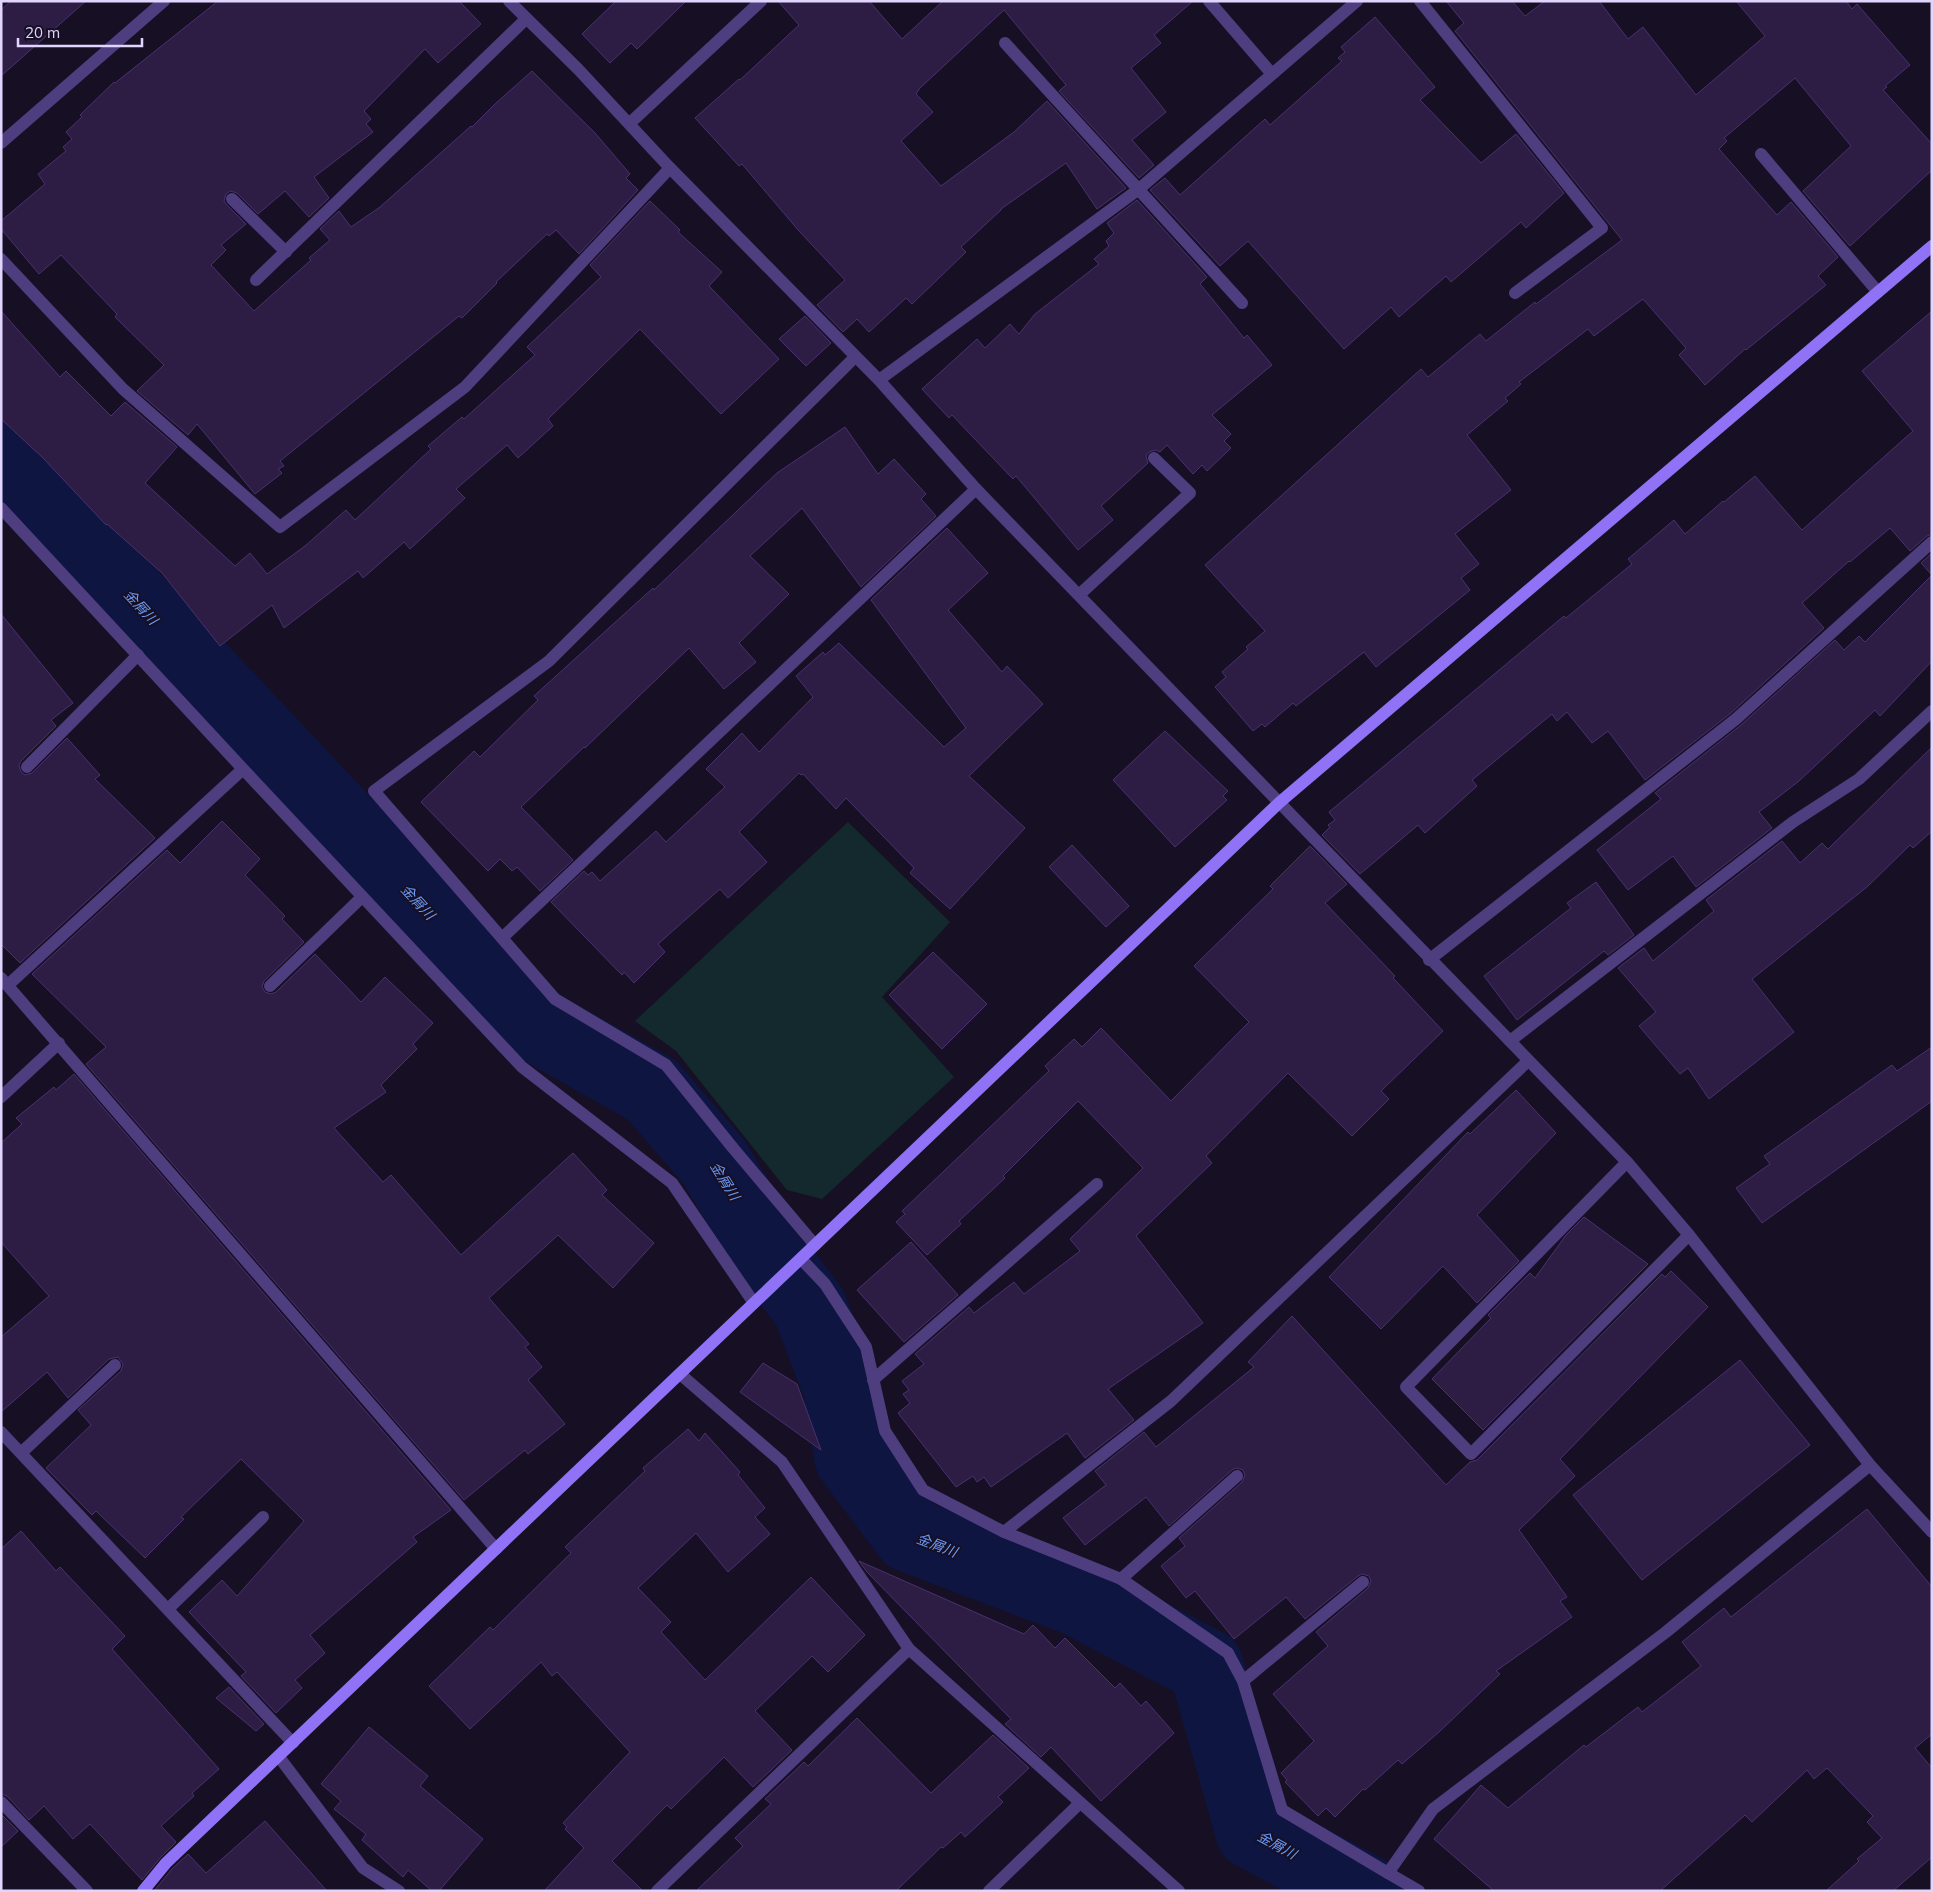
<svg xmlns="http://www.w3.org/2000/svg" width="1933" height="1892" font-family="Mulish,'Noto Sans JP',sans-serif">
	<rect width="100%" height="100%" fill="#171024"/>
	<path fill="#13292e" d="M848,822L950,922L882,997L954,1077L822,1199L787,1190L676,1051L635,1021Z"/>
	<g fill="none" stroke-linecap="round" stroke-linejoin="round">
		<path stroke="#0d1540" stroke-width="75" d="M1,459L530,1021L652,1090L714,1162L768,1252L810,1308L841,1389L852,1458L910,1535L1078,1599L1206,1666L1253,1832L1364,1891"/>
	</g>
	<g fill="#2d1d44" stroke="#49316f">
		<path d="M11,1H86L1,76V10Z"/>
		<path d="M218,1H459L481,24L438,63L425,49L364,111L371,119L366,124L373,132L314,177L329,198L309,217L285,191L258,214L237,193L230,191L226,194L224,201L226,204L246,224L221,245L226,250L211,265L254,311L311,260L309,258L330,240L320,229L339,211L351,227L380,207L471,126L472,127L495,104L532,71L595,133L630,174L626,178L638,190L579,254L556,230L549,236L547,234L496,282L497,283L462,318L459,316L280,461L284,466L278,469L282,473L255,494L197,424L188,435L137,391L164,365L115,317L117,314L61,255L39,274L1,229V221L45,184L38,174L66,151L63,147L72,139L66,132L82,117L80,115L114,82L115,83Z"/>
		<path d="M616,1H686L637,49L631,43L610,63L582,34Z"/>
		<path d="M778,1H869L902,39L943,1H1193L1154,35L1161,43L1131,68L1166,112L1132,140L1154,165L1139,178L1059,91L1066,85L1004,10L920,88L916,94L933,112L901,141L941,186L1014,132L1047,101L1126,188L1097,209L1066,163L1001,209V210L961,247L966,252L912,304L906,298L869,332L857,319L843,332L817,305L845,280L799,231L742,164L739,166L695,118L739,79L740,80L799,25Z"/>
		<path d="M1446,1H1512L1525,16L1545,1H1599L1628,39L1643,27L1696,95L1765,36L1736,1H1846L1852,9L1857,4L1910,65L1885,86L1887,87L1883,90L1932,144V170L1850,246L1803,191L1851,146L1795,78L1724,138L1727,141L1719,149L1777,215L1791,202L1838,257L1818,276L1826,285L1746,350L1745,349L1705,385L1679,355L1686,348L1643,299L1594,336L1588,329L1519,382L1521,384L1505,398L1508,401L1467,435L1511,490L1455,534L1479,564L1461,578L1470,590L1376,667L1364,652L1296,706L1293,703L1265,727L1262,724L1253,731L1215,687L1226,677L1222,672L1248,649L1246,647L1265,631L1205,565L1421,369L1428,377L1480,334L1486,341L1535,302L1536,304L1622,240L1455,31L1464,23Z"/>
		<path d="M1375,17L1435,87L1420,100L1481,163L1516,134L1564,193L1526,228L1521,222L1451,282L1446,276L1399,317L1391,307L1344,349L1248,241L1220,266L1150,190L1165,178L1180,195L1265,119L1270,125L1342,61L1338,58L1345,52L1341,47Z"/>
		<path d="M1137,200L1207,277L1200,284L1244,338L1247,335L1272,365L1212,415L1231,434L1224,441L1231,448L1207,471L1202,465L1193,474L1167,445L1160,452L1156,450L1149,452L1146,456L1148,463L1101,506L1113,520L1078,550L1016,476L1013,479L952,415L949,418L922,389L977,339L985,348L1010,324L1019,334L1035,314L1099,264L1094,259L1109,246L1106,241L1114,233L1107,223Z"/>
		<path d="M650,201L680,230L678,232L722,272L709,286L779,359L721,414L640,329L548,419L553,426L518,458L507,445L456,489L465,498L410,549L404,542L363,578L358,571L284,628L272,605L220,646L162,573L107,524L106,525L43,458L1,419V311L60,377L66,371L111,416L125,402L177,447L145,483L235,566L250,553L267,574L305,546L346,510L355,520L431,449L428,446L462,417L464,419L535,355L527,347L601,277L590,265Z"/>
		<path d="M1932,311V534L1927,536L1910,551L1890,528L1850,562L1849,561L1802,603L1824,628L1731,713L1645,780L1608,731L1592,743L1567,712L1557,721L1552,714L1472,780L1477,786L1425,833L1418,825L1360,874L1322,835L1330,827L1328,825L1335,820L1329,812L1564,616L1566,618L1632,564L1628,559L1674,520L1685,534L1723,501L1724,502L1755,476L1802,530L1913,431L1862,371Z"/>
		<path d="M805,316L831,343L806,366L779,339Z"/>
		<path d="M845,427L878,474L894,459L926,494L921,499L936,516L861,587L802,508L750,556L789,594L739,643L756,662L724,689L689,648L585,748L584,747L521,807L573,860L540,891L517,867L512,871L500,859L488,871L421,802L474,751L480,757L538,700L534,696L653,588L654,590L777,473Z"/>
		<path d="M947,528L988,573L948,610L1002,672L1007,666L1043,704L969,776L1025,828L950,909L910,873L914,868L846,798L836,809L803,774L801,775L799,773L739,832L767,862L728,898L720,889L658,944L665,952L634,983L624,972L622,975L551,902L584,871L588,875L592,872L600,881L656,831L666,842L725,787L706,769L742,733L759,752L813,697L796,676L823,652L825,655L839,643L944,747L966,728L871,600Z"/>
		<path d="M1932,553V661L1880,716L1875,710L1799,781L1759,812L1772,828L1696,887L1673,856L1628,890L1597,850L1661,799L1655,793L1741,725L1835,640L1844,650L1859,636L1865,642L1932,575L1921,563Z"/>
		<path d="M1,614L73,703L51,720L56,726L21,761L19,765L21,772L25,775L32,773L67,738L100,775L95,779L155,838L20,963L1,944Z"/>
		<path d="M1165,731L1228,791L1223,796L1227,800L1175,847L1113,780Z"/>
		<path d="M1932,747V831L1913,848L1910,845L1868,886L1752,979L1794,1032L1709,1099L1688,1068L1680,1074L1639,1026L1656,1012L1618,968L1644,948L1653,961L1714,911L1706,900L1782,841L1800,863L1822,843L1828,849Z"/>
		<path d="M222,821L260,859L245,875L285,916L282,919L304,942L264,981L262,987L265,992L271,994L276,992L315,954L361,1002L385,977L433,1023L413,1044L417,1049L381,1085L386,1092L334,1128L383,1182L391,1175L461,1255L573,1153L607,1190L602,1195L654,1243L613,1288L558,1235L489,1298L529,1344L525,1347L542,1367L528,1380L565,1424L528,1454L525,1450L464,1500L86,1064L106,1047L32,974L167,850L180,863Z"/>
		<path d="M1072,845L1129,906L1106,927L1049,867Z"/>
		<path d="M1310,846L1347,884L1325,903L1395,976L1393,978L1443,1031L1381,1091L1389,1099L1352,1136L1288,1073L1206,1156L1212,1163L1136,1236L1203,1323L1108,1389L1134,1420L1085,1458L1067,1433L991,1487L984,1477L977,1482L973,1476L956,1487L898,1413L910,1403L903,1394L909,1390L902,1381L924,1364L915,1354L969,1307L974,1313L1014,1282L1024,1294L1080,1251L1070,1239L1143,1168L1078,1101L1003,1176L1005,1178L959,1221L961,1224L927,1255L896,1222L905,1214L902,1211L1049,1071L1045,1066L1074,1039L1082,1047L1101,1028L1171,1101L1249,1022L1194,966L1273,889L1270,886Z"/>
		<path d="M1596,882L1634,935L1608,955L1604,951L1517,1020L1484,976L1571,908L1567,903Z"/>
		<path d="M933,952L987,1004L942,1049L889,995Z"/>
		<path d="M1932,1047V1101L1762,1223L1736,1188L1770,1164L1764,1156L1892,1065L1897,1071Z"/>
		<path d="M74,1074L451,1510L413,1537L417,1542L310,1635L325,1653L295,1680L302,1688L276,1713L241,1676L246,1672L189,1612L222,1580L237,1596L304,1521L241,1459L181,1517L184,1519L145,1558L96,1511L92,1515L46,1468L91,1425L78,1410L121,1371L123,1364L118,1357L109,1359L68,1398L47,1372L1,1412V1337L49,1296L1,1242V1143L22,1124L16,1118L54,1087L56,1090Z"/>
		<path d="M1516,1090L1556,1133L1477,1215L1519,1261L1477,1303L1443,1266L1381,1329L1329,1277L1468,1132L1470,1134Z"/>
		<path d="M1584,1217L1648,1264L1483,1430L1432,1379L1491,1318L1488,1315L1530,1273L1535,1278L1566,1235Z"/>
		<path d="M911,1242L958,1295L904,1342L857,1290Z"/>
		<path d="M1671,1271L1708,1307L1560,1459L1575,1476L1519,1530L1567,1597L1560,1601L1572,1617L1496,1671L1500,1674L1439,1732L1402,1764L1398,1760L1365,1790L1363,1789L1335,1817L1326,1808L1318,1816L1285,1782L1287,1780L1281,1773L1314,1741L1273,1694L1328,1646L1316,1632L1368,1588L1371,1581L1369,1576L1362,1574L1358,1576L1305,1619L1286,1597L1234,1639L1195,1591L1186,1598L1161,1566L1185,1546L1179,1538L1242,1482L1245,1475L1243,1470L1236,1468L1232,1470L1169,1526L1146,1497L1085,1545L1063,1518L1106,1485L1095,1471L1144,1432L1156,1447L1254,1367L1248,1362L1292,1316L1446,1485L1470,1462L1477,1460L1662,1274L1665,1277Z"/>
		<path d="M1740,1360L1810,1445L1642,1580L1573,1495Z"/>
		<path d="M763,1363L797,1384L821,1450L740,1392Z"/>
		<path d="M688,1429L699,1441L705,1433L740,1472L738,1475L765,1508L755,1517L770,1534L728,1572L696,1533L638,1588L671,1622L661,1632L705,1680L811,1577L865,1635L828,1672L812,1656L755,1711L792,1750L753,1787L724,1757L671,1809L667,1805L612,1861L643,1891H544L584,1848L565,1829L567,1827L563,1823L630,1752L557,1672L552,1676L541,1662L470,1729L429,1686L490,1627L493,1630L571,1553L565,1547L645,1471L643,1468Z"/>
		<path d="M1867,1509L1932,1587V1734L1915,1748L1932,1768V1857L1893,1891H1826L1859,1861L1857,1859L1882,1838L1867,1822L1873,1816L1827,1768L1814,1779L1807,1770L1752,1822L1745,1815L1660,1891H1494L1434,1839L1481,1785L1508,1808L1584,1745L1586,1747L1638,1707L1642,1712L1701,1666L1682,1642L1724,1608L1731,1617Z"/>
		<path d="M21,1531L56,1571L60,1567L125,1636L112,1649L219,1769L192,1793L194,1796L161,1826L176,1842L160,1858L142,1880L90,1824L73,1839L44,1806L29,1820L7,1796L1,1794V1549Z"/>
		<path d="M859,1561L1024,1634L1033,1625L1055,1648L1065,1638L1115,1688L1120,1683L1141,1706L1146,1701L1174,1733L1101,1801L1051,1747L1041,1757L1005,1724L1011,1719L867,1572Z"/>
		<path d="M229,1687L264,1724L256,1731L216,1698Z"/>
		<path d="M857,1718L931,1793L993,1735L1029,1768L998,1797L1003,1802L965,1837L961,1832L943,1848L941,1847L896,1891H696L743,1846L735,1838L771,1804L765,1799L804,1762L808,1766Z"/>
		<path d="M369,1727L428,1776L420,1786L483,1839L439,1891H432L408,1870L403,1877L362,1840L366,1834L334,1809L341,1801L321,1784Z"/>
		<path d="M1,1814L18,1831L1,1847Z"/>
		<path d="M265,1821L327,1891H154L172,1869L188,1854L206,1873Z"/>
	</g>
	<g fill="none" stroke-linecap="round" stroke-linejoin="round">
		<g stroke="#4e3e80" stroke-width="12">
			<path d="M509,1L578,69L670,168L879,380L976,489L1627,1162L1689,1235L1870,1465L1932,1532"/>
			<path d="M1209,1L1272,74"/>
			<path d="M1420,1L1602,228L1515,293"/>
			<path d="M1005,43L1242,303"/>
			<path d="M630,123L761,1"/>
			<path d="M1,143L164,1"/>
			<path d="M1761,154L1878,292"/>
			<path d="M232,199L286,252"/>
			<path d="M1,259L123,389L280,527L465,387L670,168"/>
			<path d="M256,280L526,19"/>
			<path d="M879,380L1139,189L1357,1"/>
			<path d="M1,508L243,769L522,1067L672,1183L754,1303"/>
			<path d="M1080,594L1190,493L1154,458"/>
			<path d="M27,767L138,655"/>
			<path d="M502,938L976,489"/>
			<path d="M1429,960L1736,719L1932,542"/>
			<path d="M1,978L496,1549"/>
			<path d="M8,985L243,769"/>
			<path d="M270,986L362,897"/>
			<path d="M1510,1041L1793,822L1859,779L1932,711"/>
			<path d="M1,1097L59,1043"/>
			<path d="M1627,1162L1406,1387L1471,1454L1689,1235"/>
			<path d="M815,1245L733,1148L666,1065L555,999L374,791L549,661L855,357"/>
			<path d="M801,1259L825,1284L866,1347L885,1431L923,1490L1004,1532"/>
			<path d="M680,1374L782,1462L909,1649L1179,1891"/>
			<path d="M873,1380L1097,1184"/>
			<path d="M1,1432L293,1743"/>
			<path d="M21,1453L115,1365"/>
			<path d="M1237,1476L1121,1579L1228,1653L1243,1681"/>
			<path d="M1121,1579L1004,1532L1171,1401L1528,1061"/>
			<path d="M1363,1582L1243,1681L1282,1810L1388,1873L1433,1809L1666,1632L1870,1465"/>
			<path d="M168,1609L263,1517"/>
			<path d="M279,1757L363,1868L399,1891"/>
			<path d="M1,1802L87,1891"/>
			<path d="M1388,1873L1419,1891"/>
			<path d="M657,1891L909,1649"/>
			<path d="M989,1891L1080,1803"/>
		</g>
		<path stroke="#9072f7" stroke-width="12" d="M143,1891L166,1863L1280,802L1932,246"/>
	</g>
	<g text-anchor="middle" dominant-baseline="central" stroke-width="4" stroke-linejoin="round" paint-order="stroke">
		<g font-size="14" font-style="italic" fill="#6a99f6" stroke="#171024">
			<text transform="translate(141 607) rotate(47)">金屑川</text>
			<text transform="translate(418 902) rotate(47)">金屑川</text>
			<text transform="translate(725 1181) rotate(58)">金屑川</text>
			<text transform="translate(937 1545) rotate(21)">金屑川</text>
			<text transform="translate(1277 1845) rotate(29)">金屑川</text>
		</g>
	</g>
	<rect width="1933" height="1892" fill="none" stroke="#e2d5fd" stroke-width="5"/>
	<path d="M18 38v8h124v-8" fill="none" stroke="#e2d5fd" stroke-width="2.5"/>
	<text x="25" y="38" font-size="15" fill="#e2d5fd" stroke="#171024" stroke-width="4" paint-order="stroke">20 m</text>
</svg>
